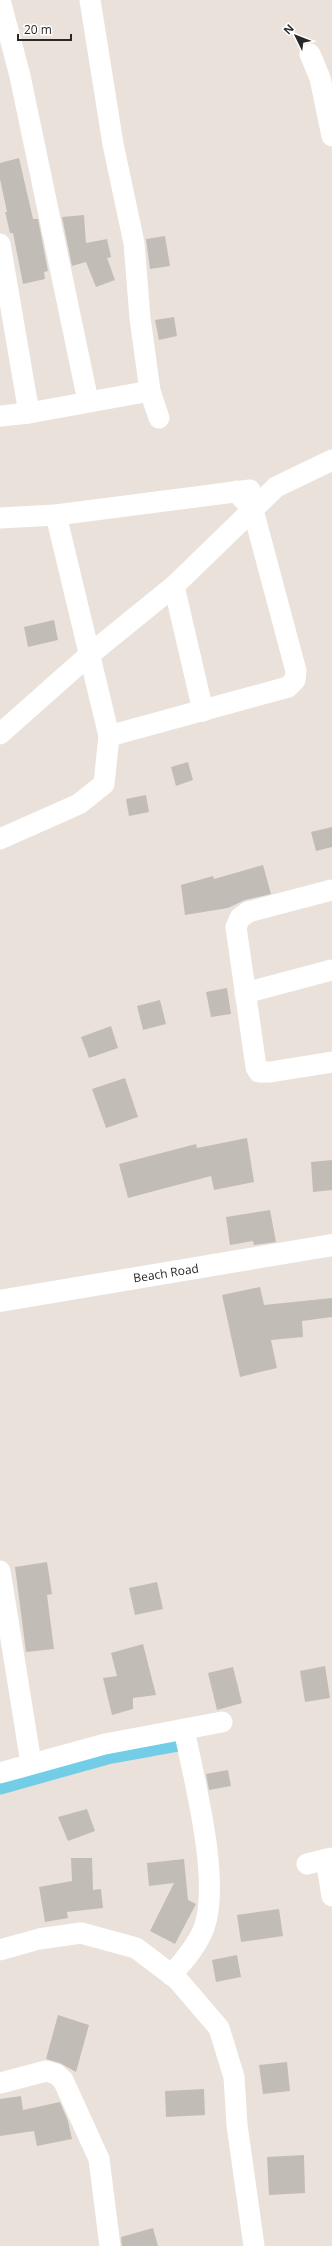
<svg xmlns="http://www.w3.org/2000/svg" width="332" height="2246" font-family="'Open Sans',sans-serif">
	<rect width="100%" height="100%" fill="#eae2da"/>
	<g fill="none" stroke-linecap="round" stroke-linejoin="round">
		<path stroke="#72cee7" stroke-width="19" d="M0,1785L107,1755L179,1742"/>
	</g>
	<g fill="#c2bcb7">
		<path d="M19,158L33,219H38L48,271L44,272L45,279L23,284L13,233H10L5,212H7L0,179V163Z"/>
		<path d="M84,215L86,243L107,239L111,257L107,258L115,280L96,287L86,262L72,266L62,217Z"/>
		<path d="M165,236L170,266L150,269L146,239Z"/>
		<path d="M174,317L177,336L159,340L155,320Z"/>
		<path d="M54,620L58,640L28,647L24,627Z"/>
		<path d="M188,762L193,780L176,786L171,767Z"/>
		<path d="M146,795L149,812L129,816L126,799Z"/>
		<path d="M332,827V847L316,851L311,832Z"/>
		<path d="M263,865L271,894L245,900L228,908L185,915L181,885L213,876L214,879Z"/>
		<path d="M227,988L231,1014L211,1017L206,992Z"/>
		<path d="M160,1000L166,1024L143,1030L137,1006Z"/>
		<path d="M111,1026L118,1048L89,1058L81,1037Z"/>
		<path d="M125,1078L138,1117L106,1128L92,1089Z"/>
		<path d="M247,1138L254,1182L214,1190L211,1176L128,1198L119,1164L196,1144L197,1148Z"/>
		<path d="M332,1160V1190L313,1192L311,1162Z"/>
		<path d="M270,1210L276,1242L254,1245L253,1241L230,1245L226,1217Z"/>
		<path d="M260,1287L264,1305L332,1298V1317L302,1321L303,1337L271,1340L277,1368L240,1377L222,1295Z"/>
		<path d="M47,1562L52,1594L47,1595L54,1649L26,1652L15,1567Z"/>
		<path d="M157,1582L163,1609L135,1615L129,1588Z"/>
		<path d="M143,1644L156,1695L133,1698V1709L112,1715L103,1678L117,1676L111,1653Z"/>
		<path d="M325,1666L330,1698L305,1702L300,1671Z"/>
		<path d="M233,1667L242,1703L217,1710L208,1673Z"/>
		<path d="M228,1770L231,1786L209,1790L206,1774Z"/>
		<path d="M87,1809L95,1831L68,1841L58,1817Z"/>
		<path d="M71,1858H92L93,1890L101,1889L103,1908L67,1912L68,1918L45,1922L39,1887L72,1881Z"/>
		<path d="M184,1859L188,1900L196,1904L175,1944L150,1931L174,1883L149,1886L147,1863Z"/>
		<path d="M279,1909L283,1936L241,1942L237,1915Z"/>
		<path d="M237,1955L241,1977L216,1982L212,1960Z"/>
		<path d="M58,2015L89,2025L76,2072L60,2063L46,2059Z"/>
		<path d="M287,2062L290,2091L263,2094L259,2065Z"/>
		<path d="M204,2089L205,2115L166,2117L165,2091Z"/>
		<path d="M21,2096L23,2110L60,2102L68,2121L72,2139L37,2146L34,2131L0,2136V2099Z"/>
		<path d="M304,2155L305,2193L269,2195L267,2157Z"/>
		<path d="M153,2228L158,2246H122L121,2237Z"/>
	</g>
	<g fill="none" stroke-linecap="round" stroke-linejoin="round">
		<g stroke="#fff" stroke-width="21">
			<path d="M0,0L20,76L88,401"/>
			<path d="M310,54L320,78L332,136"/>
			<path d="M0,244L29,413"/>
			<path d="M150,391L159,418"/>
			<path d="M0,416L29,413L150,391L140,318L134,243L113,144L90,0"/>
			<path d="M56,515L109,736"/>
			<path d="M0,518L56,515L250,490"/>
			<path d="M174,586L203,711"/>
			<path d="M0,734L89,655L174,586L276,487L332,460"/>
			<path d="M0,839L79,804L104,784L109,736L288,687L295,680L296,671L253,510L236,491"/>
			<path d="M332,890L248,912L240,918L236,927L256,1067L259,1072H270L332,1062"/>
			<path d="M245,993L332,970"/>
			<path d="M0,1571L31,1763"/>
			<path d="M0,1773L105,1744L222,1722"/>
			<path d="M326,1859L332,1896"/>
			<path d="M307,1864L332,1858"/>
			<path d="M0,1950L39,1939L81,1933L136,1948L177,1979L219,2028L234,2077L237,2125L254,2246"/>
			<path d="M171,1975C184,1961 197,1946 204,1928C221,1880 194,1780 184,1729"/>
			<path d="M0,2083L46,2071L56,2074L63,2080L99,2159L110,2246"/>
		</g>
		<path stroke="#fff" stroke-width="22" d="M0,1301L332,1245"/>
	</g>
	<g text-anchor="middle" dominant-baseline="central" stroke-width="4" stroke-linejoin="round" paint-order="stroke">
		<g font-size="12" fill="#282828" stroke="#fff">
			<text transform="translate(166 1273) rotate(-9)">Beach Road</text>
		</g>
	</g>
	<g transform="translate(296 36) rotate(313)" stroke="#ffffff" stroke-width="3" paint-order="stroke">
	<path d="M0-3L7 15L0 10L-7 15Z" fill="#282828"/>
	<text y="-6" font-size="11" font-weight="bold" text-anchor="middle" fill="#282828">N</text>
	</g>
	<path d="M18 34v6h53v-6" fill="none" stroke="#282828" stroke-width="2"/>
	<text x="24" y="34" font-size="12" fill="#282828" stroke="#ffffff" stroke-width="3" paint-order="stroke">20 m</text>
</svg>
